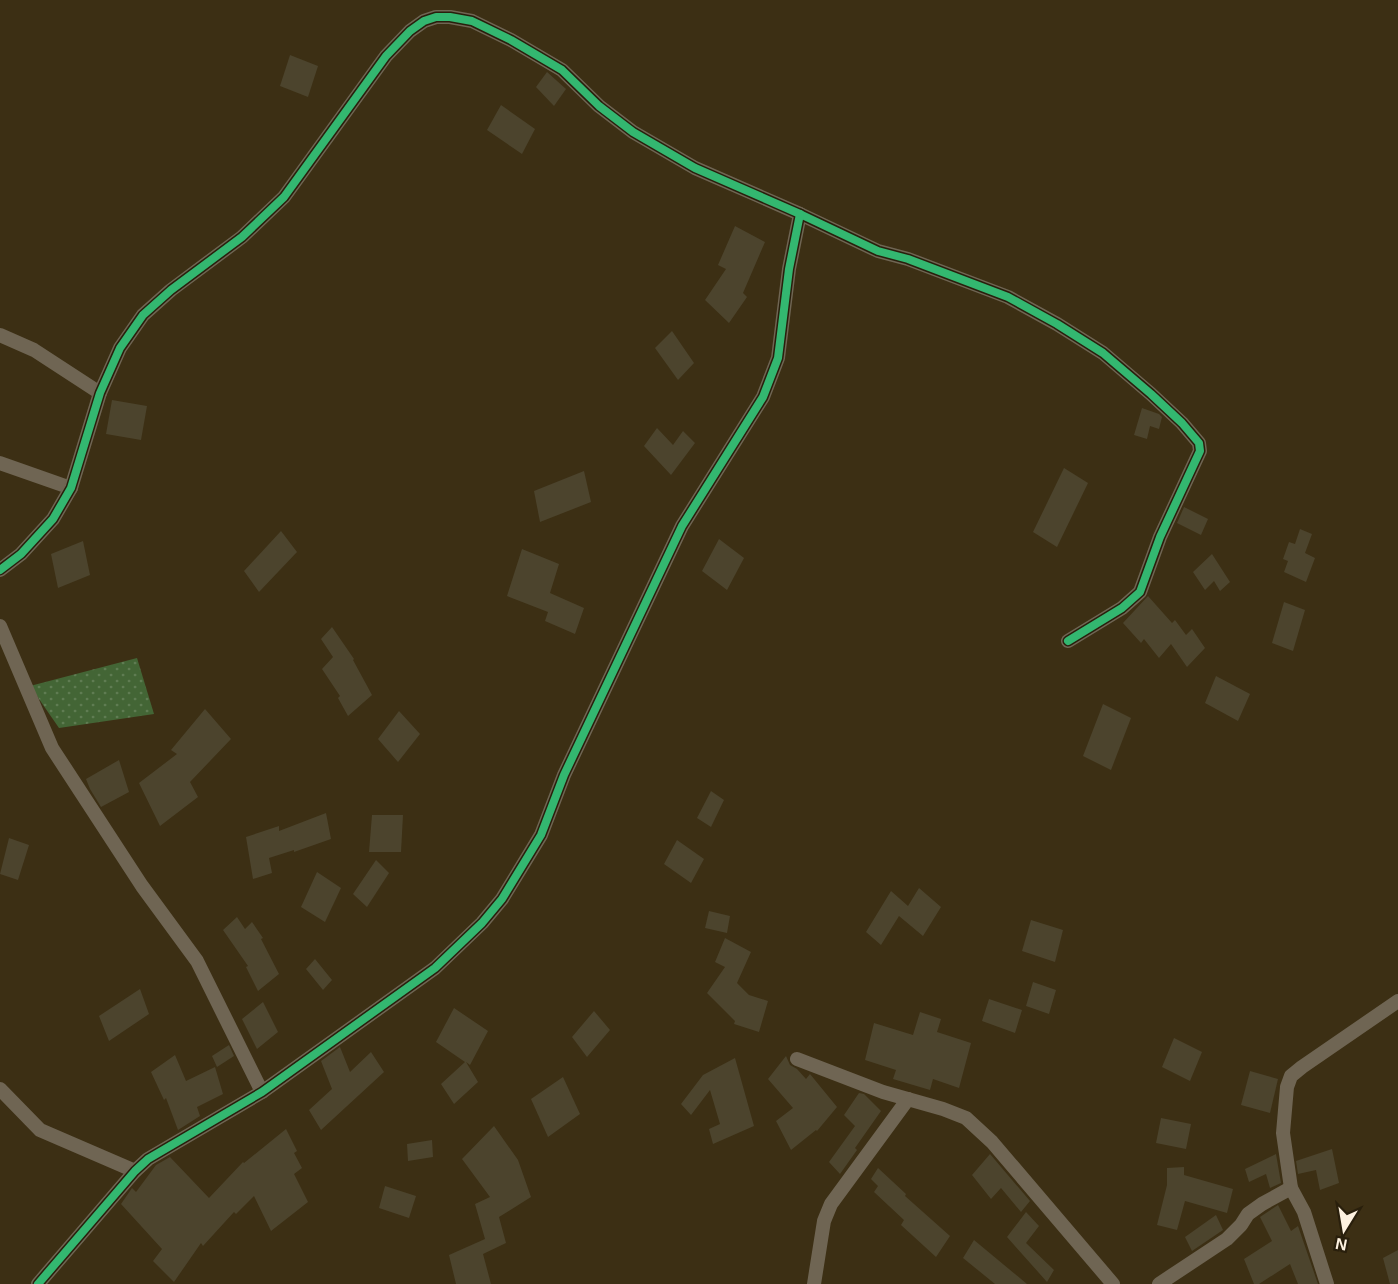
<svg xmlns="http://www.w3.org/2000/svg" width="1398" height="1284" font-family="Arial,sans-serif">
	<defs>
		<pattern id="park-dots" width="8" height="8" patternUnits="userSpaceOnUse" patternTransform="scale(1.5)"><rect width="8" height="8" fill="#436535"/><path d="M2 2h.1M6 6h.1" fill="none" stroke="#5f7c52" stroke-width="1.8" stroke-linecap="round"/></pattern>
	</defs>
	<rect width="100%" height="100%" fill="#3c2f14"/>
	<path fill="url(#park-dots)" d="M137,658L154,714L59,728L30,686Z"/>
	<g fill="#4c442d">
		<path d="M290,55L318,66L308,97L280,86Z"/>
		<path d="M547,72L566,89L554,106L536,87Z"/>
		<path d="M501,105L535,129L522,154L487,130Z"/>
		<path d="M735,226L765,242L743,293L747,297L729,323L705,300L726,269L718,265Z"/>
		<path d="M672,331L694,363L678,380L655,348Z"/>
		<path d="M112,400L147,406L141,440L106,434Z"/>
		<path d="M1142,408L1159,414L1162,417L1159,429L1150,426L1147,439L1134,435Z"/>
		<path d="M657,428L673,445L683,431L695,443L671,475L644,446Z"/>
		<path d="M1064,468L1088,483L1057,547L1033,532Z"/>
		<path d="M584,471L591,502L540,522L534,491Z"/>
		<path d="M1184,507L1208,519L1201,535L1177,523Z"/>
		<path d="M1300,529L1312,534L1305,553L1315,558L1306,582L1284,572L1288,561L1283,559L1289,542L1295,544Z"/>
		<path d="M281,531L297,552L259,592L244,571Z"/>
		<path d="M719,539L744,558L727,590L702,571Z"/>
		<path d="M83,541L90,575L58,588L51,554Z"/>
		<path d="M522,549L559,564L550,593L584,608L575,634L545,621L548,612L507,596Z"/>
		<path d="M1212,554L1230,582L1220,591L1214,581L1205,590L1193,572Z"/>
		<path d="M1148,596L1172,623L1175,620L1186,635L1192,629L1205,648L1187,667L1171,644L1159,658L1144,639L1141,643L1123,623Z"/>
		<path d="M1284,602L1305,610L1293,651L1272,643Z"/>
		<path d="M332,627L354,659L353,660L372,695L348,716L338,698L340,696L322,669L333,657L321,639Z"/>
		<path d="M1216,676L1250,694L1238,721L1205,703Z"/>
		<path d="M1103,704L1131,718L1111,770L1083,756Z"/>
		<path d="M205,709L231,739L190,782L198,797L160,826L139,783L177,754L171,750Z"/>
		<path d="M399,711L420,734L398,762L378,739Z"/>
		<path d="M119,760L129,792L101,807L90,789L86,779Z"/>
		<path d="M711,791L724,800L711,827L697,818Z"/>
		<path d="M326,813L331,839L294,852V850L269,858L272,873L253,879L246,837L279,826V831Z"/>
		<path d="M372,815H403L401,852H369Z"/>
		<path d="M9,838L29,845L18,880L0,874Z"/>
		<path d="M677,840L704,859L691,883L664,864Z"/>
		<path d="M376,860L389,873L367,907L353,894Z"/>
		<path d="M317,872L341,888L325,922L301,907Z"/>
		<path d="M919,888L941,907L923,936L899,916L881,945L866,932L891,891L908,906Z"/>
		<path d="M709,911L730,916L727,933L705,928Z"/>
		<path d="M237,917L245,929L252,922L263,938L261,939L279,974L258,991L246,967L248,966L223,930Z"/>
		<path d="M1031,920L1063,930L1055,962L1022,951Z"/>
		<path d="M725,938L751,952L737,983L749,995L768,1001L759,1032L734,1024L735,1021L707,993L725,967L715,962Z"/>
		<path d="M315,959L332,980L323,990L306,969Z"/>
		<path d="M1033,982L1056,990L1049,1014L1026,1006Z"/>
		<path d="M140,989L149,1014L109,1041L99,1016Z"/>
		<path d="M989,999L1022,1010L1015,1033L982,1021Z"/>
		<path d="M263,1002L278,1032L257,1049L242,1019Z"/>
		<path d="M454,1008L488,1031L470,1065L466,1062L478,1082L454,1104L441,1084L465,1062L436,1042Z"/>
		<path d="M594,1011L610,1030L587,1057L572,1037Z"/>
		<path d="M920,1012L941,1019L937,1032L971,1043L959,1088L933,1079L930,1090L893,1079L896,1070L865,1060L874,1023L913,1035Z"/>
		<path d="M1174,1038L1202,1052L1190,1081L1162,1067Z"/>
		<path d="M229,1045L234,1056L217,1067L212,1056Z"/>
		<path d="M340,1047L350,1072L371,1052L384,1072L321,1130L309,1110L332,1089L321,1061Z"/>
		<path d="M175,1055L186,1081L215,1067L223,1094L197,1107L200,1116L178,1130L166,1098L164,1100L151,1072Z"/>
		<path d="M786,1056L790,1065L797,1069L806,1079L810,1074L837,1107L817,1131L816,1130L791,1150L776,1121L793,1108L768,1079Z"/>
		<path d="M735,1058L754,1126L713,1144L709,1129L720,1124L710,1090L691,1115L681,1104L703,1075Z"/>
		<path d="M1250,1071L1278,1079L1270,1113L1241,1105Z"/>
		<path d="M563,1077L580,1114L548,1137L531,1099Z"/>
		<path d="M859,1093L864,1094L881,1111L855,1148L857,1150L840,1174L829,1162L855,1126L844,1115Z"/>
		<path d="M1161,1118L1191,1124L1186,1149L1156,1143Z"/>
		<path d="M494,1126L518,1160L531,1197L499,1217L506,1243L483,1254L491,1284H456L449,1255L485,1239L475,1204L490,1197L462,1159Z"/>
		<path d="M286,1129L297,1151L294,1153L302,1168L294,1174L308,1202L271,1231L254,1196L236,1214L234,1212L203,1246L201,1243L174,1282L153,1261L162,1249L121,1204L132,1188L136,1192L156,1165L170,1157L209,1198L243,1162L244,1163Z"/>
		<path d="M432,1140L433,1157L408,1161L407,1144Z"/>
		<path d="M1332,1149L1339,1183L1320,1190L1316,1170L1298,1174L1296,1161Z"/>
		<path d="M990,1154L1030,1201L1021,1212L1001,1188L991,1199L972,1175Z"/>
		<path d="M1276,1154L1281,1183L1270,1188L1266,1174L1249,1182L1245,1169Z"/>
		<path d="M1184,1167V1175L1233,1189L1227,1213L1185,1201L1177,1230L1157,1225L1167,1185V1168Z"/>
		<path d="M878,1168L906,1194L905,1196L950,1236L936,1257L901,1225L904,1220L874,1192L878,1186L871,1179Z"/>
		<path d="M385,1186L416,1196L409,1218L379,1208Z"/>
		<path d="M1278,1205L1291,1231L1298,1226L1318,1284H1298L1290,1264L1259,1284H1254L1244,1259L1272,1241L1260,1217Z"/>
		<path d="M1026,1212L1039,1226L1026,1243L1054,1270L1047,1282L1007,1237Z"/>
		<path d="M1216,1215L1223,1230L1192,1251L1185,1237Z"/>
		<path d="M974,1240L1027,1284H995L963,1258Z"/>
		<path d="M1398,1250V1284H1390L1383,1258Z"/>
	</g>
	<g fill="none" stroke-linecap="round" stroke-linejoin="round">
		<g stroke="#6f6553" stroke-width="14">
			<path d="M0,335L34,350L100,393"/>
			<path d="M0,463L71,488"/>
			<path d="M0,570L21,554L53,519L71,488L100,393L120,348L143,315L171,290L242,237L284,197L386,56L410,31L424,21L436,17H450L472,21L511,40L562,70L599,106L633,132L695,168L800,214L878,251L908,259L1008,297L1057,324L1103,353L1151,394L1182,423L1199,443L1200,451L1160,537L1140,592L1122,608L1068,641"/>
			<path d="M0,626L52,748L142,886L197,961L262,1092"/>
			<path d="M797,1059L883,1092L943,1109L966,1118L992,1142L1113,1284"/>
			<path d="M0,1089L40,1130L135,1171"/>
			<path d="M38,1284L135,1171L148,1159L262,1092L435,968L482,923L502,899L541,835L564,775L682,526L763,397L778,358L789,269L800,214"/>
			<path d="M814,1284L824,1221L831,1204L908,1099"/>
			<path d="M1159,1284L1227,1239L1241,1225L1248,1214L1262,1204L1291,1188"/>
			<path d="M1327,1284L1304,1212L1291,1188L1283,1133L1287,1087L1291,1076L1302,1067L1398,1001"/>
		</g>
		<g stroke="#291f0c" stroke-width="11">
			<g id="cycleway">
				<path d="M0,570L21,554L53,519L71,488L100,393L120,348L143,315L171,290L242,237L284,197L386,56L410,31L424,21L436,17H450L472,21L511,40L562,70L599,106L633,132L695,168L800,214L878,251L908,259L1008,297L1057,324L1103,353L1151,394L1182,423L1199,443L1200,451L1160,537L1140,592L1122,608L1068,641"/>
				<path d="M38,1284L135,1171L148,1159L262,1092L435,968L482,923L502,899L541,835L564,775L682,526L763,397L778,358L789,269L800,214"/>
			</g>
		</g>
		<use href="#cycleway" stroke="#33b770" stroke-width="8"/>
	</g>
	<g transform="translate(1344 1230) rotate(191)" stroke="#291f0c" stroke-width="4.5" paint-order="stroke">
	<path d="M0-4.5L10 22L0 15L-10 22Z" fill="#fef2e0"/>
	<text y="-9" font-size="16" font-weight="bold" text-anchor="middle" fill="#fef2e0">N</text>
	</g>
</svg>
